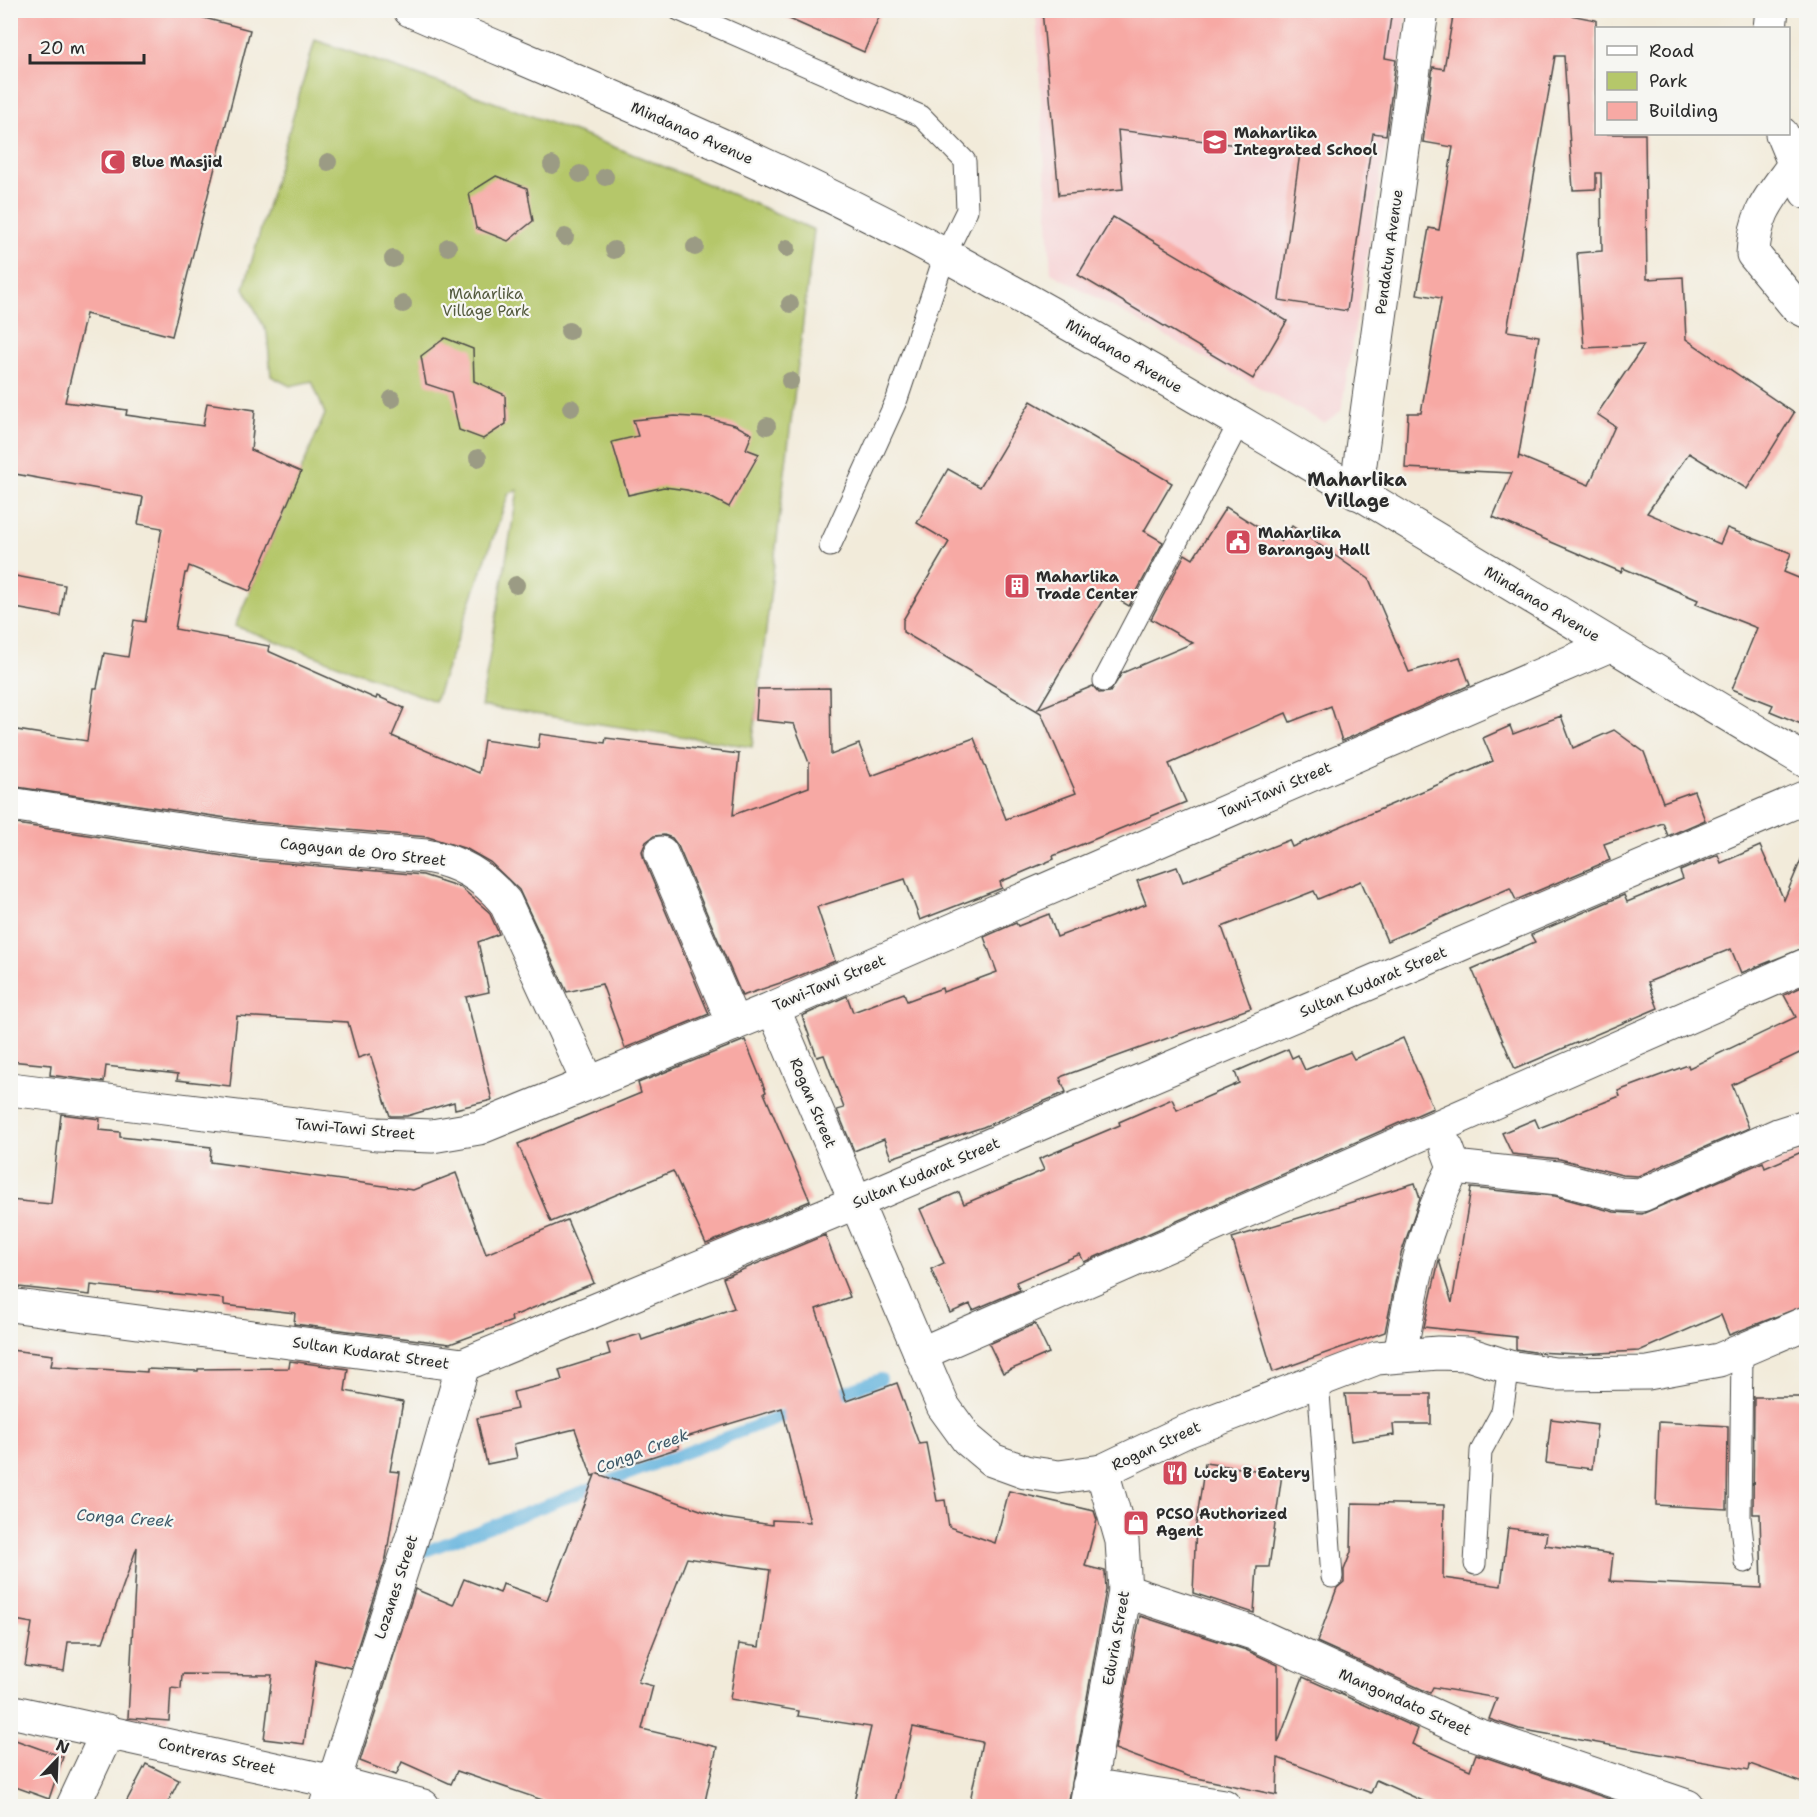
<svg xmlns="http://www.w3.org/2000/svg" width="1817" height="1817" font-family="'Shantell Sans',sans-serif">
	<rect width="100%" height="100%" fill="#f6f6f2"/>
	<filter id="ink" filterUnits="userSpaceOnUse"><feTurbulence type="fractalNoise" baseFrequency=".0167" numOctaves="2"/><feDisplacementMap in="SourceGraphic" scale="12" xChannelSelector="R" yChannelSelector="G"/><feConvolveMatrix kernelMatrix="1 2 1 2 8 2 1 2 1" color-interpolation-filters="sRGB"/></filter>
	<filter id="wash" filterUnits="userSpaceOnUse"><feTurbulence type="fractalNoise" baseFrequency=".008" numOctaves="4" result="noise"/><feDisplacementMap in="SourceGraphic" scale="24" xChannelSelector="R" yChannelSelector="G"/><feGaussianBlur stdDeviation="1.35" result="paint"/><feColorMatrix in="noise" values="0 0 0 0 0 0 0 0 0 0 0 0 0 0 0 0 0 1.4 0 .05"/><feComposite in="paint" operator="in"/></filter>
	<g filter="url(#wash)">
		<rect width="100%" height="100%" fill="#f2ebda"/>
		<path fill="#f7cfd2" d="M1036,11H1408L1341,411L1324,423L1051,273Z"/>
		<path fill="#b5c76a" stroke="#70794a" stroke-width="1.5" d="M315,40C483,97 652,157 814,230L752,747L481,706L518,490L509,493L435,701L235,626L325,414L312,381L290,386L271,376L267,333L244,288Z"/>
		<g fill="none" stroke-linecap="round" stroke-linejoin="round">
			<g stroke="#62b2dd" stroke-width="12">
				<path d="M829,1398L881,1379"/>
				<path d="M415,1555L798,1410"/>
			</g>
		</g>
		<g id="blocks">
			<g fill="#f7a9a4" fill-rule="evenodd">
				<path d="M10,10H174L250,30L172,336L86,314L65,402L127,410L126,415L203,426L207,403L255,410L251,450L301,472L250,591L189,566L187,573H185L175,629L269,646L268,651L376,699L377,696L404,708L392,736L479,773L484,740L538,748L540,734L605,743L606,738L739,754L733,815L809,787V763L794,724L756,720L758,689L830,688L831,755L859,744L871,776L974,738L1006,819L1076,793L1041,713L903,632V620L949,542L917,523L948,469L980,487L1031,401L1172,483L1144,531L1163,542L1129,606L1107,593L1038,709L1093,686L1099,693L1110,692L1122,673L1193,643L1151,619L1185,554L1193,559L1226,507L1281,542L1292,526L1369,579L1409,672L1460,657L1470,685L1342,741L1331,706L1290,722L1286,713L1169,764L1186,802L1053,856L1054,859L1000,882L1002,888L920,920L905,879L817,907L835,961L789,980L742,996L678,846L672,838L664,835L654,836L646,842L642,851L644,860L709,1014L625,1048L602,984L567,992L519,890L490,862L467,849L428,837L254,822L10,786V729L87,741L94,688H97L104,653L128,657L134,620L145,622L162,528L138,524L143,497L10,473Z"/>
				<path d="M769,10H882L864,52Z"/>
				<path d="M1042,10H1392L1385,58L1396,60L1386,135L1373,133L1347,311L1279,300L1300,153L1118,130L1123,189L1059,195Z"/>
				<path d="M1454,10H1545L1596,20V134H1645L1647,279L1683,277L1686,339L1794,413L1747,489L1689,453L1647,513L1720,544L1727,528L1791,553L1784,572L1806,581V726L1770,711L1773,705L1732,689L1757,628L1696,604L1698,600L1623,568L1621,572L1493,517L1512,473L1405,468L1408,413H1421L1441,298L1417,294L1429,228L1439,230L1453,147L1423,142L1433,67L1444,69ZM1555,56H1564L1573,190L1596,189V173H1601L1602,251L1577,253L1584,348L1644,345L1597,414L1615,426L1589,485L1519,456L1518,460L1539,336L1507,331Z"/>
				<path d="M496,176L527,188L533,221L508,241L476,228L469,193Z"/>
				<path d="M1113,217L1287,321L1253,379L1078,275Z"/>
				<path d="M445,338L473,349L474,381L505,395L506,424L483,439L459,430L451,392L426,384L421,356Z"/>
				<path d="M675,416L707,418L735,425L752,434L746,449L759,454L729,507L708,496L687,490L664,487L628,495L612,442L638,436L633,420Z"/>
				<path d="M10,575L65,585L60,616L10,607Z"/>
				<path d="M1561,716L1573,748L1614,730L1644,752L1663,802L1694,791L1705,820L1668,836L1663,823L1604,844L1610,860L1516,900L1510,888L1387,941L1361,881L1318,899L1314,891L1222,927L1251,1008L1063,1076L1060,1078L1066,1092L983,1127L891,1158L884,1139L854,1151L837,1110L844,1108L824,1055L817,1057L802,1016L847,996L853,1012L904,993L907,1001L942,988L943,992L997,972L984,937L1016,923L1018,926L1049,914L1057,937L1146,904L1137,881L1177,867L1183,882L1289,840L1292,847L1493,761L1483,738L1510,726L1513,734Z"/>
				<path d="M10,823L250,860L423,875L460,887L489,912L499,934L478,942L489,992L466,997L492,1100L455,1109L454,1102L407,1116H390L370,1054L358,1058L348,1022L237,1016L230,1086L177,1080L178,1074L106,1066L104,1082L50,1075L51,1065L10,1061Z"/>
				<path d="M1760,846L1784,900L1806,848V947L1741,973L1731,949L1648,982L1658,1008L1515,1069L1472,969L1535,942L1531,935L1624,895L1627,902L1683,879L1680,871L1718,855L1721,863Z"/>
				<path d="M1806,985V1050L1732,1085L1749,1128L1638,1176L1622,1175L1560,1159L1512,1154L1502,1133L1535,1119L1539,1128L1620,1096L1618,1091L1688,1065L1689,1068L1796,1017L1784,995Z"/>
				<path d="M1403,1038L1433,1108L1084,1262L1080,1254L1016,1282L1020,1290L973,1310L970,1304L950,1313L931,1269L944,1263L920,1209L959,1192L964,1204L1044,1170L1039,1159L1120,1125L1119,1122L1172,1099L1177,1110L1239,1083L1235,1072L1288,1049L1292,1058L1298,1055L1305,1070L1350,1052L1354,1059Z"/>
				<path d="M745,1040L766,1092L764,1093L810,1201L706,1244L673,1171L551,1222L518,1144L641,1093L638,1083Z"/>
				<path d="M61,1114L100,1119L99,1130L120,1132V1137L211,1147L210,1162L413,1190L456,1173L486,1254L567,1220L594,1283L511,1317L512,1321L450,1344L294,1324L295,1313L224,1305V1299L91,1285L90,1295L10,1286V1200L51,1204Z"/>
				<path d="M1806,1150V1305L1729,1335L1721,1315L1639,1351L1579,1354L1534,1352L1516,1349V1337L1424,1327L1439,1260L1452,1303L1471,1188L1555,1196L1614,1212L1642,1214L1763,1162L1765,1168Z"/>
				<path d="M1415,1183L1420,1198L1401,1254L1385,1332L1273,1372L1232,1238Z"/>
				<path d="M825,1235L850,1297L816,1309L846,1401L897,1383L919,1444L926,1443L937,1501L945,1500L949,1527L995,1543L1009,1491L1094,1511L1097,1520L1085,1566L1105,1571L1106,1590L1068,1806H969L982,1742L913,1727L894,1806H853L871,1727L798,1716L799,1711L730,1699L739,1644L759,1647L770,1570L687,1558L638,1682L653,1686L642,1729L717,1747L704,1806H560L457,1771L451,1784L402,1762L396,1775L360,1761L415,1589L453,1605L464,1579L500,1593L503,1584L547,1600L595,1475L592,1476L575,1429L514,1444L517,1458L487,1464L477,1418L517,1409L513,1392L562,1380L559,1370L610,1354L607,1344L640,1334L642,1340L734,1308L723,1278ZM782,1408L810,1522L772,1520V1525L723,1518L598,1474L679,1448L676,1440Z"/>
				<path d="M1035,1324L1049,1353L1003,1373L989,1344Z"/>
				<path d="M10,1350L53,1355L51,1366L147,1372V1369L198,1371V1369L289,1368L290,1361L348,1369L345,1391L403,1402L390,1471L400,1472L386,1558L351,1668L316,1660L304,1744L264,1739L272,1675L182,1674L181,1689L171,1688L169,1721L128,1718L137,1547L103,1642H68L64,1671L25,1666L32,1623L10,1619Z"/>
				<path d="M1345,1394H1431V1424H1393L1394,1435L1351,1441Z"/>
				<path d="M1754,1397H1806V1784L1750,1764L1749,1770L1519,1729L1489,1719L1497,1698L1433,1687L1430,1693L1317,1642L1337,1588L1344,1582V1570L1351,1552L1352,1503L1444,1505L1443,1578L1501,1586L1508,1528L1547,1533L1545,1545L1613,1554L1610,1581L1762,1588L1760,1514H1753Z"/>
				<path d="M1551,1419L1597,1425L1592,1469L1546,1463Z"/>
				<path d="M1659,1422L1728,1426L1727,1509L1656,1505Z"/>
				<path d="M1205,1463L1282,1474L1269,1567H1257L1254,1613L1193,1593L1196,1525Z"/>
				<path d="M1140,1616L1246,1650L1278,1665V1743L1303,1677L1418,1729L1412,1744L1470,1770L1476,1754L1630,1806H1434L1376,1780L1371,1793L1278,1758L1277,1795L1188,1776L1115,1749Z"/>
				<path d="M10,1738L63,1757L49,1799L10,1785Z"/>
				<path d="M146,1764L179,1780L166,1806H124Z"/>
			</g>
		</g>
	</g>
	<g filter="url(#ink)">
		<use href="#blocks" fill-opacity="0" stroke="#494845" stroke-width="1.5"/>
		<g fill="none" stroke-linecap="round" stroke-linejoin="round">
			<g stroke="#494845" stroke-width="23">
				<g id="lane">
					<path d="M679,10L921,116L965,161L967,210L945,255L897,399L830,546"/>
					<path d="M1104,681L1239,423"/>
					<path d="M1742,1352L1740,1517L1745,1562"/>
					<path d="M1318,1379L1332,1577"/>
					<path d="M1475,1564L1481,1451L1502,1412L1509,1367"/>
				</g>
			</g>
			<g stroke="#494845" stroke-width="35">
				<g id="street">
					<path d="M1770,28L1772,10"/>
					<path d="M1782,134L1806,192"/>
					<path d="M1794,165C1770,198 1755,212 1753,254L1796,306L1806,311"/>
					<path d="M10,804L252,841L426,856C460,862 482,875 505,902L588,1082"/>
					<path d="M661,853L734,1024"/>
					<path d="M10,1089L377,1134L432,1136L479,1128L773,1008"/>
					<path d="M1454,1167L1558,1178L1619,1194L1642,1195L1778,1135L1806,1126"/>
					<path d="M10,1305L463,1365L854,1203L1806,797"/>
					<path d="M920,1354L1806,965"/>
					<path d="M1400,1355C1412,1287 1422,1229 1454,1167L1447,1148"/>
					<path d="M1102,1471L1184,1432L1377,1358L1438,1353L1468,1354L1509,1367L1555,1374L1648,1373L1719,1360L1806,1323"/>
					<path d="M1125,1591L1253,1633L1472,1733L1687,1806"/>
					<path d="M10,1711L334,1782L423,1806"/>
					<path d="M1089,1785L1224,1806"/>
					<path d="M73,1806L108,1731"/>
					<path d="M326,1806L426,1494L463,1365"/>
				</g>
			</g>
			<g stroke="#494845" stroke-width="35">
				<g id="secondary">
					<path d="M410,10C590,88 774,162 947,256C1239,415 1521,592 1806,761"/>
					<path d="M1356,493L1422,10"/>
					<path d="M1086,1806L1125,1591L1122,1541L1102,1471L1059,1477L1025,1472L992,1460L967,1439L943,1406L773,1008L1610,645"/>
				</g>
			</g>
			<use href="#lane" stroke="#fff" stroke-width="21"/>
			<use href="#street" stroke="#fff" stroke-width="33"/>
			<use href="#secondary" stroke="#fff" stroke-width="33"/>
		</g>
		<g fill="#9b9b84">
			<circle cx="328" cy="162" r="9"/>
			<circle cx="552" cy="165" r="9"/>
			<circle cx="580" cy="174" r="9"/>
			<circle cx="605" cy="177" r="9"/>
			<circle cx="565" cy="237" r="9"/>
			<circle cx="448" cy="247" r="9"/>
			<circle cx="695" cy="247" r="9"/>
			<circle cx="787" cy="248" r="9"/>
			<circle cx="614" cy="250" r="9"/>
			<circle cx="393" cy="259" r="9"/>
			<circle cx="403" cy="304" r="9"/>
			<circle cx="790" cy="304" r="9"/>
			<circle cx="569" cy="331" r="9"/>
			<circle cx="790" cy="381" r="9"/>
			<circle cx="392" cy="399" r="9"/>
			<circle cx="571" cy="408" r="9"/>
			<circle cx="767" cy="426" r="9"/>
			<circle cx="478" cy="458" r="9"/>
			<circle cx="516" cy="585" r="9"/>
		</g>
	</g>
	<defs>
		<g id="school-square" transform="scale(1.35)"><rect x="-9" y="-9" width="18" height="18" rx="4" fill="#d1495b" stroke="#f6f6f2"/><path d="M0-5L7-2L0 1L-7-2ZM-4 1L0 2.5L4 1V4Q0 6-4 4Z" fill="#fff"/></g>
		<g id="mosque-square" transform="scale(1.35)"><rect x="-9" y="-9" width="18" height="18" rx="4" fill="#d1495b" stroke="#f6f6f2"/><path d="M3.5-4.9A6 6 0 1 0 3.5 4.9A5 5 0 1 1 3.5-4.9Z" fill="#fff"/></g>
		<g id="civic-square" transform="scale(1.35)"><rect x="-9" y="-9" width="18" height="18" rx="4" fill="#d1495b" stroke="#f6f6f2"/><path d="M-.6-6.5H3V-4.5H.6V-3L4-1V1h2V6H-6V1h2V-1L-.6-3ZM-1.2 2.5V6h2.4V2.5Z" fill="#fff"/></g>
		<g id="building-square" transform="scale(1.35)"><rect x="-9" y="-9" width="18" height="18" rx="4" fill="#d1495b" stroke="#f6f6f2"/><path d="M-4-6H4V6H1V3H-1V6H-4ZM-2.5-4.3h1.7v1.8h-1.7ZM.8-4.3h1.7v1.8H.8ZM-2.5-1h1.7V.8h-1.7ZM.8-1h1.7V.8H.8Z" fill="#fff"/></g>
		<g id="restaurant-square" transform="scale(1.35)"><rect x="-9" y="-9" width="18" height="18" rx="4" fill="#d1495b" stroke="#f6f6f2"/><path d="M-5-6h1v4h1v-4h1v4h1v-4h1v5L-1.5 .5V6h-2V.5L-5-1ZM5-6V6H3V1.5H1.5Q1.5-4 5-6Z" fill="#fff"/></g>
		<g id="shop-square" transform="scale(1.35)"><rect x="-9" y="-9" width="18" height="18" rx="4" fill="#d1495b" stroke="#f6f6f2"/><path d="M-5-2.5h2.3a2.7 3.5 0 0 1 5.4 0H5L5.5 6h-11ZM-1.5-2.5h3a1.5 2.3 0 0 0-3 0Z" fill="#fff"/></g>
	</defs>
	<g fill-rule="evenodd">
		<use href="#school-square" x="1215" y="142"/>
		<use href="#mosque-square" x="113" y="162"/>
		<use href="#civic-square" x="1238" y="542"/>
		<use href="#building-square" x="1017" y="586"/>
		<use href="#restaurant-square" x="1175" y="1473"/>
		<use href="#shop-square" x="1136" y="1523"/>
	</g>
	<g text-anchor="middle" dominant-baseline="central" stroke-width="4.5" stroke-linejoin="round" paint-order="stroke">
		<g font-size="15" fill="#2b2b2b" stroke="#f6f6f2">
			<text transform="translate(692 133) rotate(24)">Mindanao Avenue</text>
			<text transform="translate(1389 252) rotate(-82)">Pendatun Avenue</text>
			<text transform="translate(1124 356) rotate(30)">Mindanao Avenue</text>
			<text transform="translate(1542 604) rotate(31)">Mindanao Avenue</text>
			<text transform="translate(1275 790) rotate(-23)">Tawi-Tawi Street</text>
			<text transform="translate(363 852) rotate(6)">Cagayan de Oro Street</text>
			<text transform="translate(1373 982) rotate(-23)">Sultan Kudarat Street</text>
			<text transform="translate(829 983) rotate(-23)">Tawi-Tawi Street</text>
			<text transform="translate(813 1103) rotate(67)">Rogan Street</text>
			<text transform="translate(355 1129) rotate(5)">Tawi-Tawi Street</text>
			<text transform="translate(926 1173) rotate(-23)">Sultan Kudarat Street</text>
			<text transform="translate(371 1353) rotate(8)">Sultan Kudarat Street</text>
			<text transform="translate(1156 1446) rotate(-25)">Rogan Street</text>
			<text transform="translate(396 1587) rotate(-72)">Lozanes Street</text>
			<text transform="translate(1116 1638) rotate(-80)">Eduria Street</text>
			<text transform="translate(1405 1702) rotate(24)">Mangondato Street</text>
			<text transform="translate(217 1756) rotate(13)">Contreras Street</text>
		</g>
		<g font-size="15" font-weight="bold" fill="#2b2b2b" stroke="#f6f6f2" text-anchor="start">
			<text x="1234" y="133">Maharlika<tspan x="1234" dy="17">Integrated School</tspan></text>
			<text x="132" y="162">Blue Masjid</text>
			<text x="1258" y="533">Maharlika<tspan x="1258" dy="17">Barangay Hall</tspan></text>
			<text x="1036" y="577">Maharlika<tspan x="1036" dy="17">Trade Center</tspan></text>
			<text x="1194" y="1473">Lucky B Eatery</text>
			<text x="1156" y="1514">PCSO Authorized<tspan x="1156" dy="17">Agent</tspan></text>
		</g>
		<g font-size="15" fill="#545a3e" stroke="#f6f6f2">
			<text x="486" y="294">Maharlika<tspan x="486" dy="17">Village Park</tspan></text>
		</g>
		<g font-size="16" font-style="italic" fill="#3e5a69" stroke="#f6f6f2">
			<text transform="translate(642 1451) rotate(-21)">Conga Creek</text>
			<text transform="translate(125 1518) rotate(4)">Conga Creek</text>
		</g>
		<g font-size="18" font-weight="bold" fill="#2b2b2b" stroke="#f6f6f2">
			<text x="1357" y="480">Maharlika<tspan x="1357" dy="21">Village</tspan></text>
		</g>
	</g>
	<rect width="1817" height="1817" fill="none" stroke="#f6f6f2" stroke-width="36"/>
	<rect x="1595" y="27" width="195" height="108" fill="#f6f6f2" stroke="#a5a5a2" stroke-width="1.5"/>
	<rect x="1607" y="46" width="30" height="9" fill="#ffffff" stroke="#a5a5a2" stroke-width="1.5"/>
	<text x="1649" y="57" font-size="18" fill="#2b2b2b">Road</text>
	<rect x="1607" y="72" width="30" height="18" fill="#b5c76a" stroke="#a5a5a2" stroke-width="1.5"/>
	<text x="1649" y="87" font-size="18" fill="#2b2b2b">Park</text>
	<rect x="1607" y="102" width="30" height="18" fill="#f7a9a4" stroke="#a5a5a2" stroke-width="1.5"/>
	<text x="1649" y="117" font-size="18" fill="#2b2b2b">Building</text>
	<g transform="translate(57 1760) rotate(23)" stroke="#f6f6f2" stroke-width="4.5" paint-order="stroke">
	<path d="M0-4.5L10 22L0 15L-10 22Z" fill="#2b2b2b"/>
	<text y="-9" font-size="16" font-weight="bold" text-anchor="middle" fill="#2b2b2b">N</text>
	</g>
	<path d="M30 54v9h114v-9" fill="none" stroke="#2b2b2b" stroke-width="3"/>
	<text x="39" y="54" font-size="18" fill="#2b2b2b" stroke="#f6f6f2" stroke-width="4.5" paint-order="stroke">20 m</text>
</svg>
